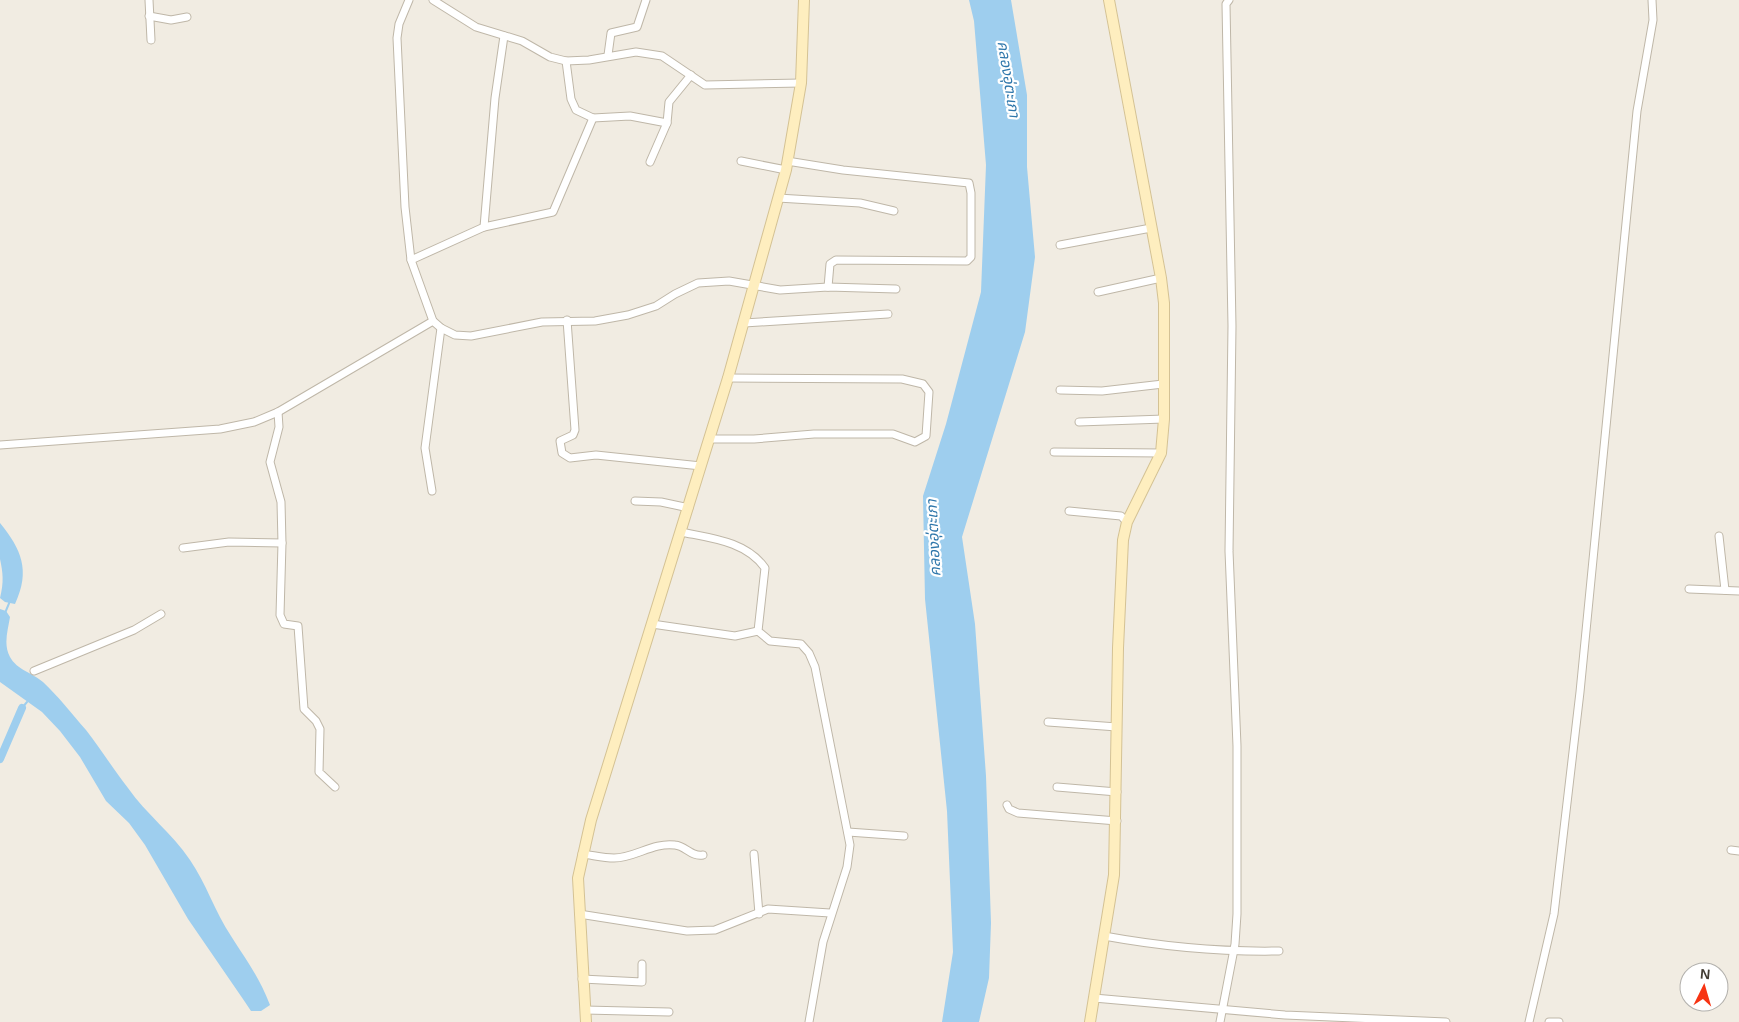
<svg xmlns="http://www.w3.org/2000/svg" width="1739" height="1022" font-family="Helvetica,'Noto Sans Thai',sans-serif">
	<rect width="100%" height="100%" fill="#f1ece2"/>
	<g fill="#9eceee">
		<path d="M969,0H1011L1027,95V167L1035,257L1025,332L962,537L975,624L986,776L991,923L989,978L979,1022H942L953,952L947,811L925,599L923,496L946,424L981,292L986,165L974,21Z"/>
		<path d="M0,523C21,549 31,570 15,604L5,602L0,598C4,582 3,573 0,559C0,548 0,534 0,523Z"/>
		<path d="M0,609L6,611L10,617C8,630 3,644 10,657C17,670 33,673 43,682C58,696 72,714 86,730C101,749 113,769 128,788C146,814 172,833 190,860C206,883 215,912 231,936C247,961 259,977 270,1005L261,1011H251L245,1002L188,919L145,845L129,823L106,801L80,757L60,731L42,712L0,682Z"/>
	</g>
	<g fill="none" stroke-linecap="round" stroke-linejoin="round">
		<g stroke="#9eceee" stroke-width="2">
			<path d="M5,613L10,601"/>
			<path d="M22,708L27,702"/>
		</g>
		<path stroke="#9eceee" stroke-width="8" d="M0,759L22,708"/>
		<g stroke="#bfb7a8" stroke-width="9">
			<g id="street">
				<path d="M149,0L151,40"/>
				<path d="M409,0L399,24L397,38L405,207L411,260L433,321L441,328L455,335L471,336L542,322L595,321L628,315L656,306L675,294L698,283L729,281L780,290L828,287L896,289"/>
				<path d="M433,0L476,27L522,41L550,57L566,61L589,60L636,52L662,56L705,85L801,83"/>
				<path d="M149,16L171,20L187,17"/>
				<path d="M608,55L611,33L637,27L646,0"/>
				<path d="M566,61L571,99L576,110L593,118L630,116L667,123"/>
				<path d="M741,161L786,170"/>
				<path d="M787,161L843,170L969,183L971,193V257L967,261L836,260L830,264L828,287"/>
				<path d="M650,162L667,123L669,102L691,75"/>
				<path d="M778,198L860,203L894,211"/>
				<path d="M484,227L553,212L593,118"/>
				<path d="M1060,245L1151,228"/>
				<path d="M411,260L484,227L495,98L504,36"/>
				<path d="M1098,292L1161,278"/>
				<path d="M567,320L575,430L573,435L560,441L562,453L570,458L596,455L701,466"/>
				<path d="M744,323L888,314"/>
				<path d="M1060,390L1102,391L1163,384"/>
				<path d="M278,412L279,427L270,462L281,502L282,543L280,615L284,624L298,626L304,709L316,721L320,729L319,772L335,787"/>
				<path d="M1079,422L1164,419"/>
				<path d="M709,439H754L814,434H893L915,442L926,436L929,392L923,384L902,379L728,378"/>
				<path d="M0,445L220,429L254,422L278,412L433,321"/>
				<path d="M1054,452L1161,453"/>
				<path d="M432,491L425,448L441,328"/>
				<path d="M635,501L661,502L689,508"/>
				<path d="M1069,511L1121,516L1127,522"/>
				<path d="M681,532C710,538 746,541 765,568L758,631L770,641L801,644L809,653L815,667L850,845L847,867L823,942L809,1022"/>
				<path d="M1719,536L1725,590"/>
				<path d="M183,548L229,542L282,543"/>
				<path d="M1689,589L1739,591"/>
				<path d="M652,624L735,636L758,631"/>
				<path d="M34,671L134,630L161,614"/>
				<path d="M1048,722L1117,727"/>
				<path d="M1057,787L1117,792"/>
				<path d="M1007,805L1009,809L1018,813L1117,821"/>
				<path d="M848,832L904,836"/>
				<path d="M1731,850L1739,851"/>
				<path d="M582,854C592,855 603,858 614,858C635,858 653,842 675,845C686,846 691,857 703,855"/>
				<path d="M754,854L759,914"/>
				<path d="M579,914L687,931L715,930L768,909L830,913"/>
				<path d="M1104,936C1159,946 1223,952 1279,951"/>
				<path d="M582,979L642,982V964"/>
				<path d="M1094,998L1285,1015L1446,1022"/>
				<path d="M585,1010L669,1012"/>
				<path d="M1220,1022L1235,944L1237,914V746L1229,551L1232,326L1226,4L1229,0"/>
				<path d="M1529,1022L1554,914L1580,692L1637,111L1653,20L1652,0"/>
				<path d="M1549,1022H1559"/>
			</g>
		</g>
		<g stroke="#d4c294" stroke-width="12">
			<g id="secondary">
				<path d="M586,1022L578,878L591,820L728,378L786,170L801,83L804,0"/>
				<path d="M1090,1022L1114,875L1118,648L1123,540L1127,522L1161,453L1164,419V303L1161,278L1109,0"/>
			</g>
		</g>
		<use href="#street" stroke="#fff" stroke-width="7"/>
		<use href="#secondary" stroke="#feeebf" stroke-width="10"/>
	</g>
	<g text-anchor="middle" dominant-baseline="central" stroke-width="4.5" stroke-linejoin="round" paint-order="stroke">
		<g font-size="15" font-style="italic" fill="#2f77ab" stroke="#fff">
			<text transform="translate(1009 79) rotate(81)">คลองอุ่ตะเภา</text>
			<text transform="translate(933 538) rotate(-93)">คลองอุ่ตะเภา</text>
		</g>
	</g>
	<g transform="translate(1704 987) rotate(5)"><circle r="24" fill="#ffffff" stroke="#b3b1ad"/>
	<path d="M0-4L9 19L0 12L-9 19Z" fill="#f73413"/>
	<text y="-8" font-size="14" font-weight="bold" text-anchor="middle" fill="#423c33">N</text>
	</g>
</svg>
